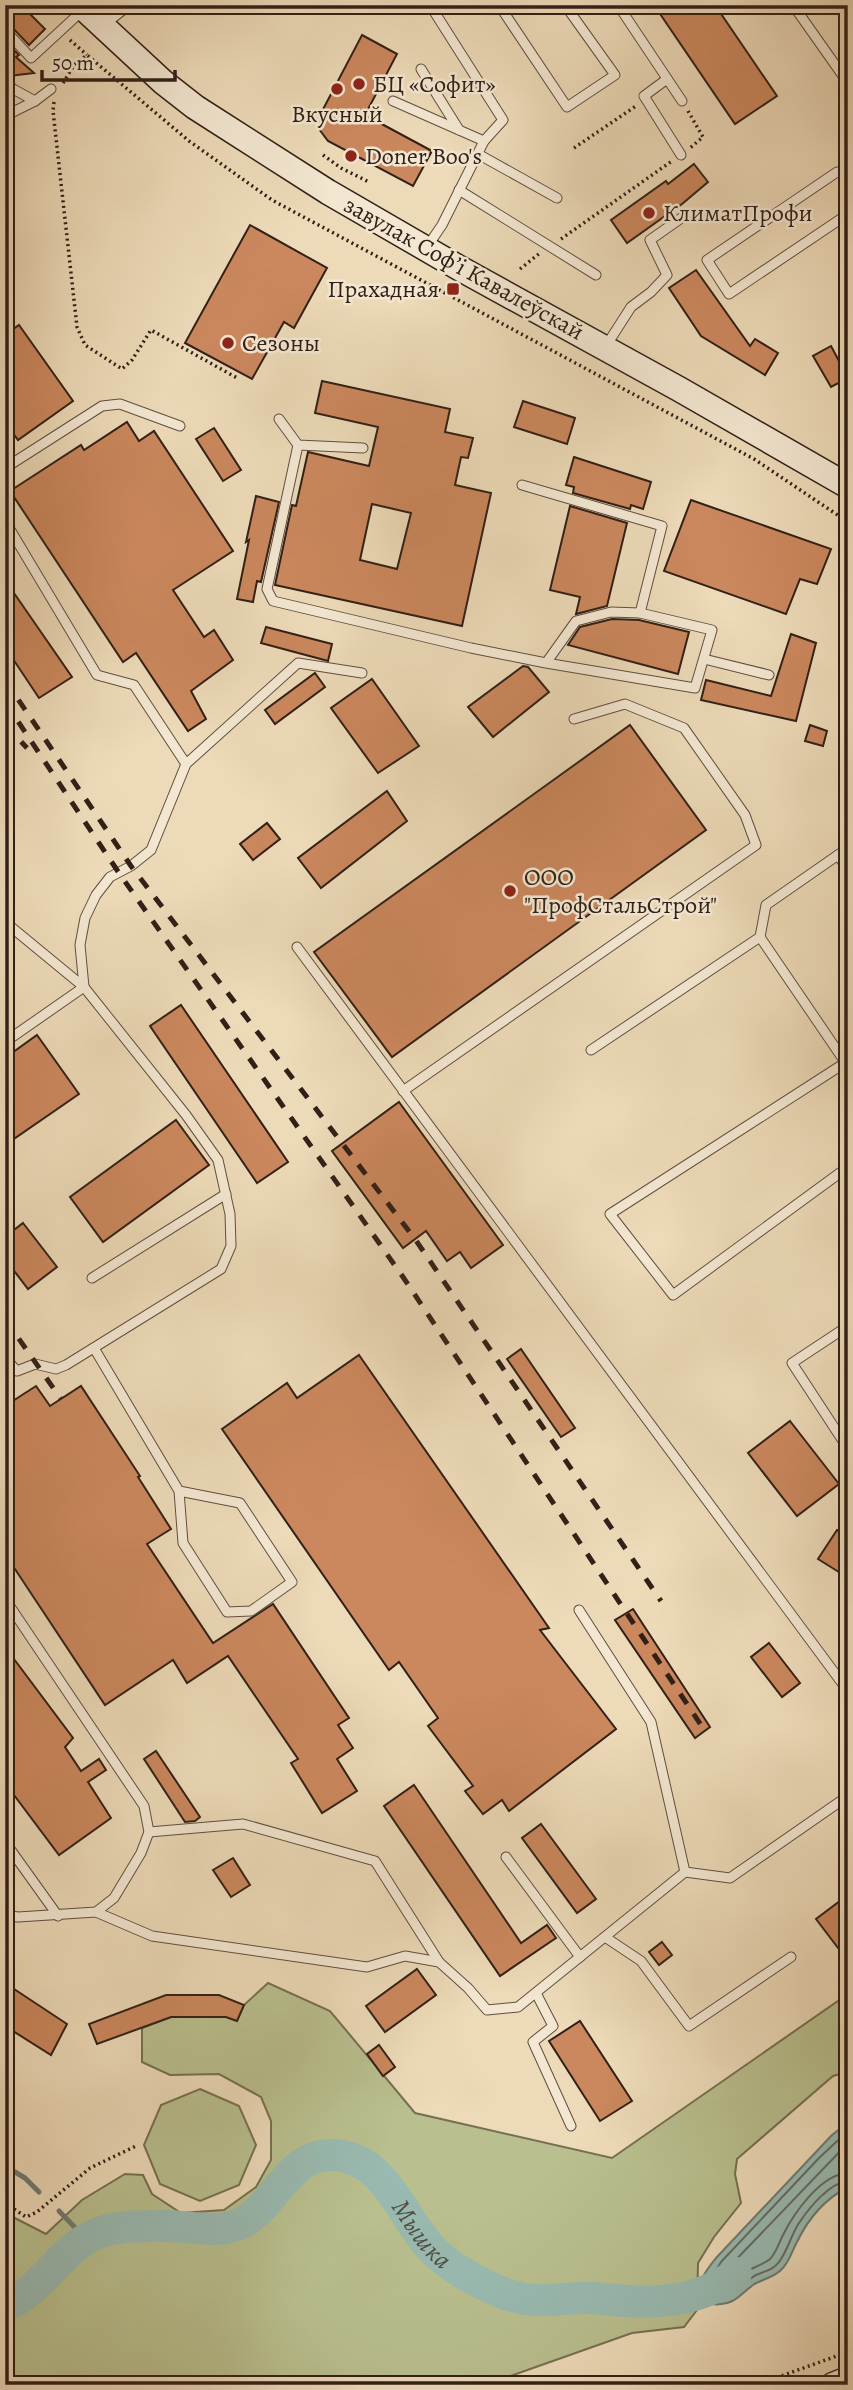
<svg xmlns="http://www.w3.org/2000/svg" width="853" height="2390" font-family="Alegreya,serif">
	<rect width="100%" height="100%" fill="#eddab8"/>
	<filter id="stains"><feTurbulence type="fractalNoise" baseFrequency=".00286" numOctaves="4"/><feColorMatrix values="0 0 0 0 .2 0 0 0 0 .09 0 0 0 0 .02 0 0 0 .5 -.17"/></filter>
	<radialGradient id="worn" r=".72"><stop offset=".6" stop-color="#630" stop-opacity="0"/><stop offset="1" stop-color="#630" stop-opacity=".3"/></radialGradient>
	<g fill="#b9bf8e" stroke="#757052" stroke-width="2">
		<path d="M268,1983L330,2011L415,2113L612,2158L848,1994V2072L833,2076L737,2159L735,2174L741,2203L714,2237L698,2263L697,2310L684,2327L632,2333L485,2385H5V2213L46,2234L82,2200L125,2174L143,2175L152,2194L181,2213L224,2210L256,2187L271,2160V2121L261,2097L219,2074L170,2075L142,2062V2028L171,2017H226L237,2021L244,2005Z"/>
		<path d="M200,2089L239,2106L256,2145L239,2185L200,2201L160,2184L144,2145L161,2105Z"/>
	</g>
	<path fill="#99bab1" stroke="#6f7c73" stroke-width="2" d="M848,2122V2187C825,2199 808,2219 797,2242C792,2251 789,2263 781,2270C773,2278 762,2279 753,2285C742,2293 736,2303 721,2304C716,2305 710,2304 706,2300C692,2287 707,2269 716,2258L831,2136Z"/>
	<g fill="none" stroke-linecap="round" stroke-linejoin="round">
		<g stroke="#656d64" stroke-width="2">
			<path d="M848,2131L819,2158L721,2262L708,2284L710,2294C728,2306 742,2282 756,2275C765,2271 773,2270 779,2262C788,2250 791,2235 799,2223C809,2208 829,2183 848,2181"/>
			<path d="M848,2143L728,2268L719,2280L718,2287C729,2288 732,2281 741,2275C749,2268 762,2266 770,2259C776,2253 779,2243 783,2235C794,2213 821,2174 848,2173"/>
		</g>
		<g stroke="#6f7c73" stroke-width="5">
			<path d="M5,2166L25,2178L39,2192"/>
			<path d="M59,2211L86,2239"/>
		</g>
		<path stroke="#99bab1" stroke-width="32" id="s1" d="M5,2306C43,2291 65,2243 101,2232C122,2225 148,2226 170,2226C195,2227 225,2235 247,2220C278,2199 291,2153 333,2155C388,2157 403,2223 437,2254C453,2269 476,2281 496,2290C536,2309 564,2294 605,2299C648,2305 702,2303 736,2273"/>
	</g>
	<g fill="#cb875d" stroke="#312017" stroke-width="2" fill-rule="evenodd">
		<path d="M5,5H21L45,29L29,45L10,25L5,23Z"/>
		<path d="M654,5H715L777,96L735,124Z"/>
		<path d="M362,35L397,54L365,115L432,151L413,186L328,141L319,129L320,115Z"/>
		<path d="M5,41L19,55L16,57L34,73L9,76L5,74Z"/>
		<path d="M694,164L708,182L682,204L627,243L611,220L666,181L668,184Z"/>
		<path d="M250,225L327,268L294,328L284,322L252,379L185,343Z"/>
		<path d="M696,270L750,346L755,339L778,353L765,375L701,336L669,288Z"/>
		<path d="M19,325L73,401L18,440L5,422V335Z"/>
		<path d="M831,346L848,378L831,387L813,356Z"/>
		<path d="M322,381L450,409L445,432L473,438L468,458L461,457L455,485L491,493L462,626L275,585L292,505L296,506L308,452L369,466L378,427L315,413ZM372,504L411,513L397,569L360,560Z"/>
		<path d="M523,401L575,418L567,444L514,427Z"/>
		<path d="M127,422L139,441L154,431L233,551L173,590L204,637L214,630L233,660L191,691L206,719L188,731L136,653L123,662L10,491L81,445L84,450Z"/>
		<path d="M214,428L241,470L223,481L196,439Z"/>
		<path d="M574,457L651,482L643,509L631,505L630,509L573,493L574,487L566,485Z"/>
		<path d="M256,496L279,502L261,582L257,581L253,602L237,599L249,540L246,542Z"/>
		<path d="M691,500L831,549L817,584L800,579L786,614L664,571Z"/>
		<path d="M570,506L627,523L607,606L576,614L580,597L550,590Z"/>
		<path d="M5,580L72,677L39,698L5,647Z"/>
		<path d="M612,619L639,620L689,632L678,674L568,645L580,627Z"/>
		<path d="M266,627L332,644L328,661L261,643Z"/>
		<path d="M791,634L816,643L796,721L701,700L706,680L771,696Z"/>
		<path d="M523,666L528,667L549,692L493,737L468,707Z"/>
		<path d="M315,673L325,687L275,724L265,710Z"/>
		<path d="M372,679L419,746L378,773L331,708Z"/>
		<path d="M630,725L706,830L392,1057L314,952Z"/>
		<path d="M810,725L827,731L823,746L805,741Z"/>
		<path d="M387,791L407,821L321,888L298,858Z"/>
		<path d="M267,823L280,839L253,860L240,844Z"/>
		<path d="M181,1005L288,1162L257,1183L150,1026Z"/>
		<path d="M37,1035L79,1094L5,1145V1058Z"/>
		<path d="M399,1102L503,1245L471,1268L460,1252L447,1261L426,1231L403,1248L332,1151Z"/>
		<path d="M176,1120L209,1165L103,1242L70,1197Z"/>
		<path d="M23,1223L57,1267L28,1289L5,1259V1237Z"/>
		<path d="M521,1349L575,1428L561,1437L507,1359Z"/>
		<path d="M359,1355L549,1628L540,1630L616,1729L509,1811L502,1800L483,1814L465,1791L473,1786L428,1726L438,1718L399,1662L389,1670L222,1429L287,1383L297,1398Z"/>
		<path d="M36,1386L50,1406L81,1386L140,1476L138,1477L171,1529L147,1544L213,1643L273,1604L349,1718L338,1725L353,1748L337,1759L357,1791L322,1813L291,1763L298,1759L228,1656L187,1683L173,1660L105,1705L5,1554V1406Z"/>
		<path d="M790,1421L839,1484L797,1516L748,1453Z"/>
		<path d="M837,1530L848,1536V1565L842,1574L818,1559Z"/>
		<path d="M633,1609L710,1727L695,1738L615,1620Z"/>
		<path d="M769,1643L800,1683L782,1697L751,1657Z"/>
		<path d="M5,1647L73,1738L65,1747L81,1771L99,1759L106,1770L88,1782L111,1818L59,1855L5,1783Z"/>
		<path d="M156,1751L200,1817L195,1821L185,1822L144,1759Z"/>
		<path d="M414,1785L521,1943L547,1925L556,1938L500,1976L384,1806Z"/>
		<path d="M541,1824L596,1899L577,1913L522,1838Z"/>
		<path d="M233,1858L250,1885L231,1897L213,1870Z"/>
		<path d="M840,1901L848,1911V1961L816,1919Z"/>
		<path d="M662,1942L672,1955L659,1965L649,1952Z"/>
		<path d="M417,1969L436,1995L385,2032L366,2006Z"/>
		<path d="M5,1983L67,2024L51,2055L5,2026Z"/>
		<path d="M166,1995H219L244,2005L237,2021L226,2017H171L97,2044L89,2024Z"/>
		<path d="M580,2021L632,2101L600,2121L549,2041Z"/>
		<path d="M379,2045L395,2067L383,2076L367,2054Z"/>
	</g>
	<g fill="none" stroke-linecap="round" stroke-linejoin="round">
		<g stroke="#604e3f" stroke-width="11">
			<g id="lane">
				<path d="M499,5L567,107L615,75L565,5"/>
				<path d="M618,5L682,101"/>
				<path d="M793,5L848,83"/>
				<path d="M5,30L31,58L83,10"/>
				<path d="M421,69L459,130"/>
				<path d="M667,79L644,96L681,155"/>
				<path d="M5,81L13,89L35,101L51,89"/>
				<path d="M393,101L484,141"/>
				<path d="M5,116L35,101"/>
				<path d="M478,154L557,198"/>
				<path d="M848,175L837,172L707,260L729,294L848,214"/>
				<path d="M459,190L596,275"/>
				<path d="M427,247L442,225L484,141L503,120L430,5"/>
				<path d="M606,346L631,307L651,292L667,275L650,240L687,214"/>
				<path d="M279,419L298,445L363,448"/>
				<path d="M298,445L267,589L273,601L471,648L546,663L576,621L611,612L640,613L712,630L695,688L546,663"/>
				<path d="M5,468L102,406L120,404L180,426"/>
				<path d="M522,485L662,526L640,613"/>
				<path d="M5,521L97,675L134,685L186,764"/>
				<path d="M704,659L769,675"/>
				<path d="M838,855L848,870"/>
				<path d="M5,922L84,987L186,1115L218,1160L230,1214L231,1246L221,1269L66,1365L56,1369L35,1364L17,1371L5,1358"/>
				<path d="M297,947L848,1691"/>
				<path d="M84,987L80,945L85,918L96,895L110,877L131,866L151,850L186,764L298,663L362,673"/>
				<path d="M5,1042L84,987"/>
				<path d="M591,1050L760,937"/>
				<path d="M848,1061L610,1214L673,1295L848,1167"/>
				<path d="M845,1062L760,937L766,905L848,848"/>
				<path d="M403,1091L756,845L745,815L684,728L625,704L574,719"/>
				<path d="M92,1278L226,1194"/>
				<path d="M848,1326L792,1363L845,1444L848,1442"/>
				<path d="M94,1348L179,1491L183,1543L227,1612L251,1611L292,1582L240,1503L179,1491"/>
				<path d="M5,1599L144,1806L149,1832L141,1853L114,1898L96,1912L18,1917L5,1915"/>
				<path d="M149,1832L243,1824L375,1861L439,1962"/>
				<path d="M5,1842L58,1916"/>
				<path d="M506,1857L580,1957"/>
				<path d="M685,1872L730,1878L848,1796"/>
				<path d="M96,1912L152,1936L367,1967L405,1956L439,1962L468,1988L487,2010L518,2007L685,1872L651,1722L579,1610"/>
				<path d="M605,1937L641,1961L689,2026L791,1957"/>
				<path d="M536,1993L553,2026L533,2042L571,2126"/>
			</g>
		</g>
		<g stroke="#604e3f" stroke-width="20">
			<path id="street" d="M99,23L122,5"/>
		</g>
		<g stroke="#312017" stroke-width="27">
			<g id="secondary">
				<path d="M80,5L163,82L195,107L328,192L461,269L679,389L848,486"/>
				<path d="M833,2385L848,2379"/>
			</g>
		</g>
		<g stroke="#312017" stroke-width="3.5" stroke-dasharray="2 3.5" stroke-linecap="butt">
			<path d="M70,40L87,55"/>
			<path d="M63,83L74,65L87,55L189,141L272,200L754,459L848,522"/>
			<path d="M54,102L53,111L77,327L85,345L122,369L132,360L151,330L239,379"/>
			<path d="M688,111L703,137L690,148"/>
			<path d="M574,148L636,106"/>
			<path d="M323,155L341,168L369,182"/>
			<path d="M561,239L672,161"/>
			<path d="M520,269L540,253"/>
			<path d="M5,2203L26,2217L37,2212L90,2168L138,2145"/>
			<path d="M756,2385L848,2352"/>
		</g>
		<use href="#lane" stroke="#f3e7d1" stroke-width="9"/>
		<use href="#street" stroke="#f3e7d1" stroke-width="18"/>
		<use href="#secondary" stroke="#f3e7d1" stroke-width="24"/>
		<g stroke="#312017" stroke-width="5" stroke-dasharray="12 12" stroke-linecap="butt">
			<path d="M5,680L131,866L415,1239L661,1601"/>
			<path d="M5,702L119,873L403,1277L705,1731"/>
			<path d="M5,724L27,748"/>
			<path d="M5,1319L61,1399"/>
		</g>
	</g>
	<g fill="#8f2418" stroke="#f3e7d1" stroke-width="2.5">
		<circle cx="359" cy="84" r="7"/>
		<circle cx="337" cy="89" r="7"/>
		<circle cx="351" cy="156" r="7"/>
		<circle cx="649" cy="213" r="7"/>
		<rect x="446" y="282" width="14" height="14" rx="3.5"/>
		<circle cx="228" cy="343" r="7"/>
		<circle cx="510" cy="891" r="7"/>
	</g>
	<g text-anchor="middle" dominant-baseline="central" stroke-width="5" stroke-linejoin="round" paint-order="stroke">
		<g font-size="24" fill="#312017" stroke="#f3e7d1" text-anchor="start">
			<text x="373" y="84">БЦ «Софит»</text>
			<text x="337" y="114" text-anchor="middle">Вкусный</text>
			<text x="365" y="156">Doner Boo's</text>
			<text x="663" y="213">КлиматПрофи</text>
			<text x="439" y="289" text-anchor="end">Прахадная</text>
			<text x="242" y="343">Сезоны</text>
			<text x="524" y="877">ООО<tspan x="524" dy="28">"ПрофСтальСтрой"</tspan></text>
		</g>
		<g font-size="24" fill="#312017" stroke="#f3e7d1">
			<text transform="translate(464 268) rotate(29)">завулак Софʼі Кавалеўскай</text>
		</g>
		<g font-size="26" font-style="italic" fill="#504e45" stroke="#f3e7d1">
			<text stroke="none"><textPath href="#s1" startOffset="506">Мышка</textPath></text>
		</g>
	</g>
	<rect width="853" height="2390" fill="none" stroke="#eddab8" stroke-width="28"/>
	<rect x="7" y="7" width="839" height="2376" fill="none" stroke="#312017" stroke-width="3.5"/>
	<rect x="14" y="14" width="825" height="2362" fill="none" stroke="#312017" stroke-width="2"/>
	<path d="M42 70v10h133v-10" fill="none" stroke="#312017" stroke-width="3.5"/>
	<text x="52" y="70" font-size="21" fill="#312017" stroke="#f3e7d1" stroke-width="5" paint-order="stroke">50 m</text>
	<rect width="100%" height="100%" filter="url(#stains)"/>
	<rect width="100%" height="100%" fill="url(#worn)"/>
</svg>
